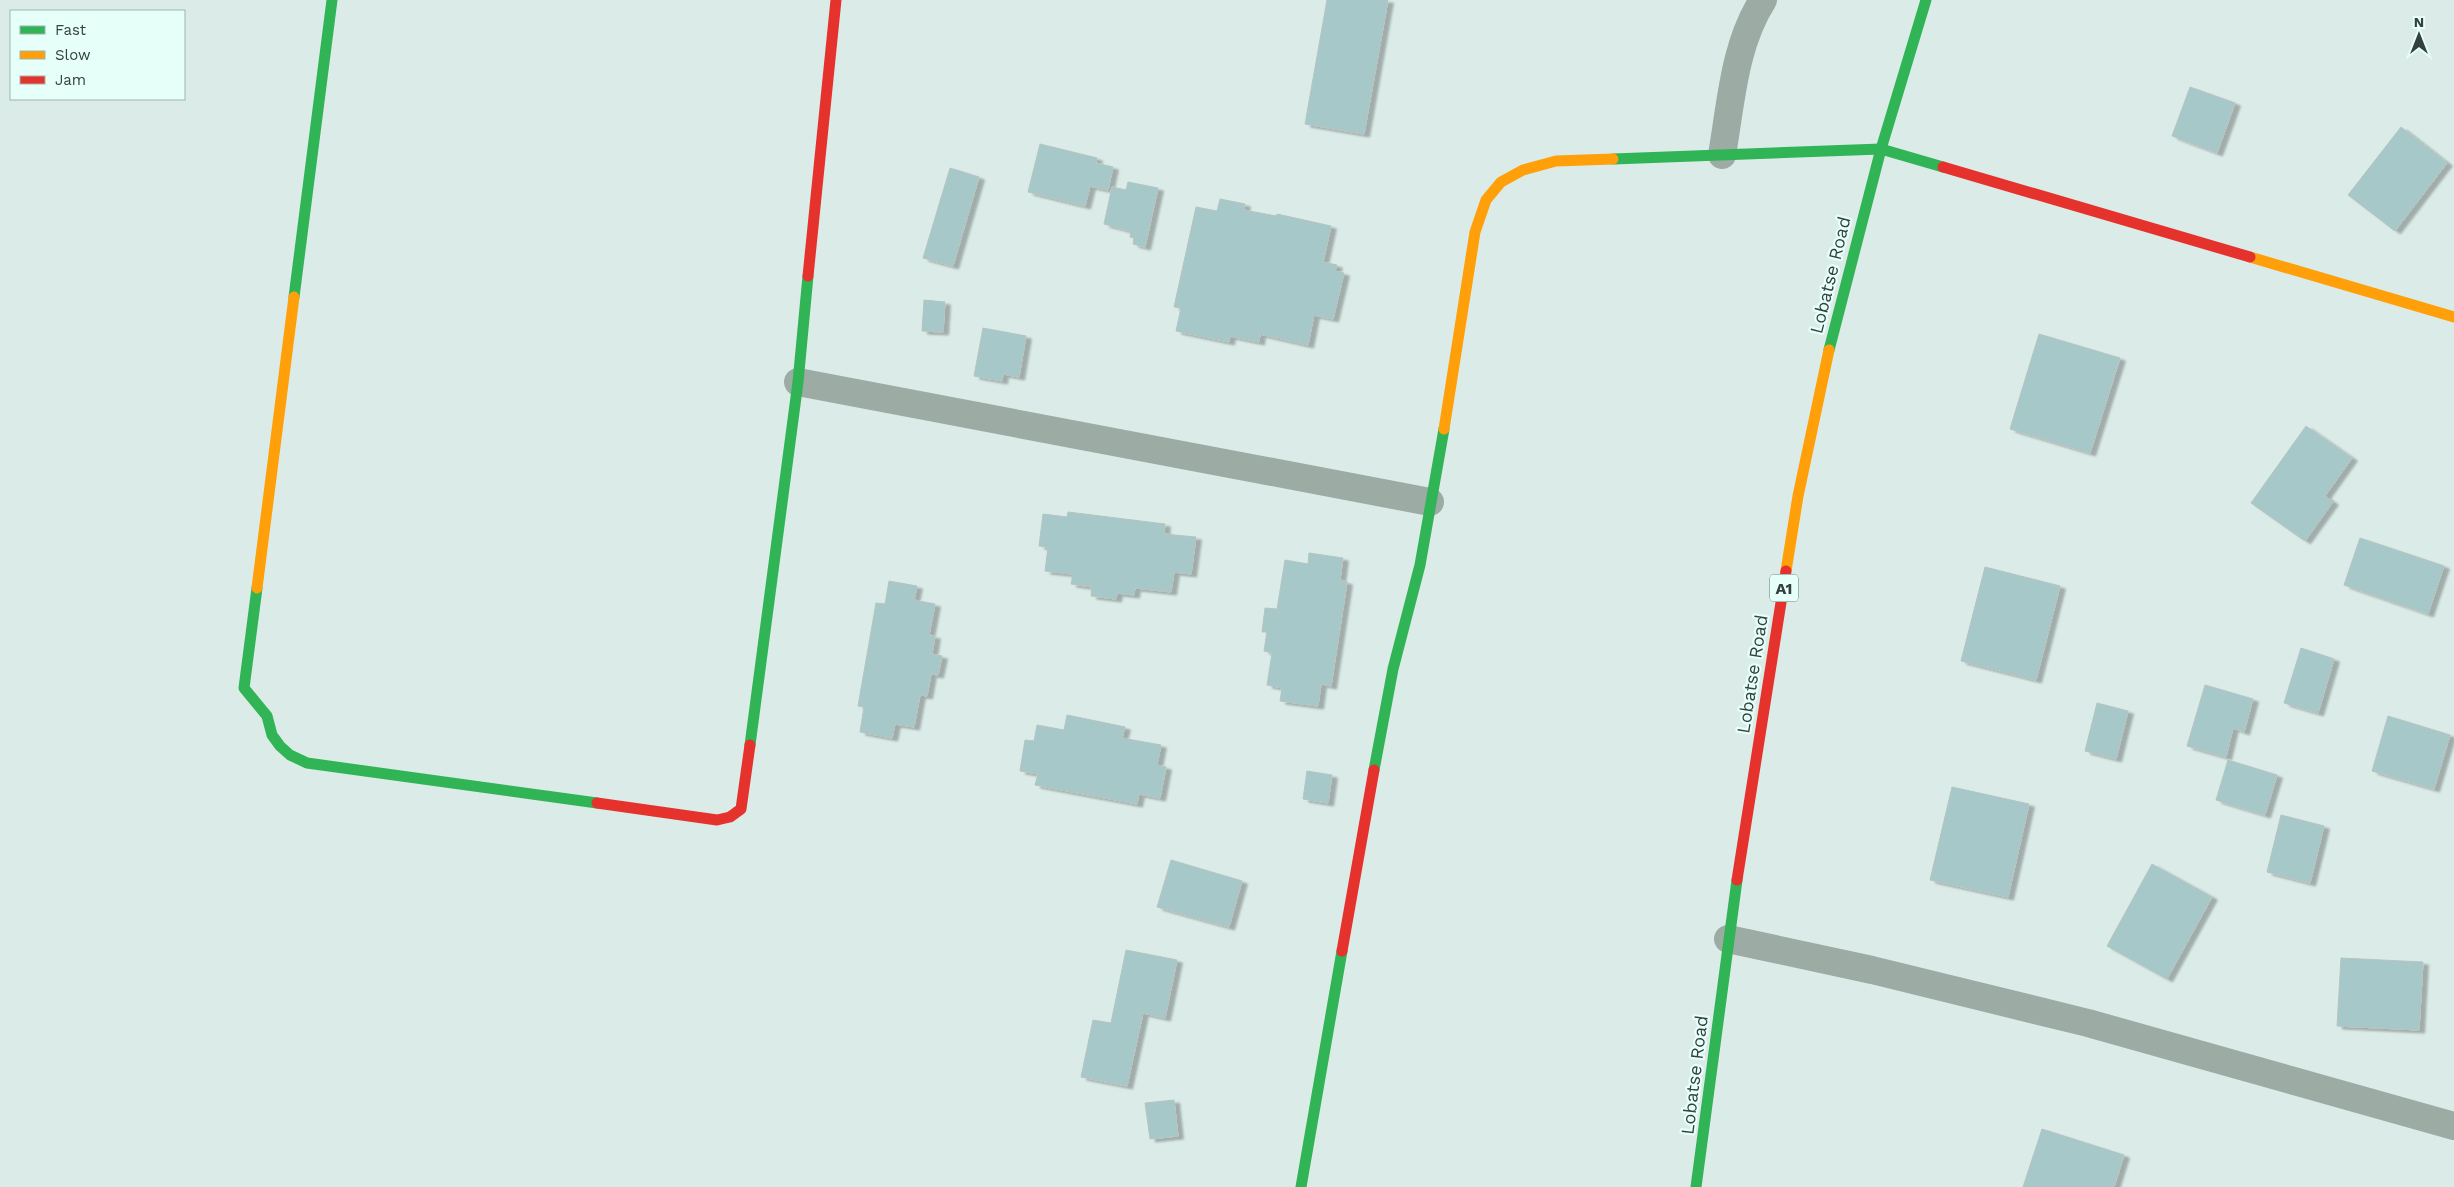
<svg xmlns="http://www.w3.org/2000/svg" width="2454" height="1187" font-family="'Work Sans',sans-serif">
	<defs>
		<filter id="shadow"><feDropShadow dx="5.5" dy="3" stdDeviation="1" flood-color="#0004"/></filter>
	</defs>
	<rect width="100%" height="100%" fill="#dbece8"/>
	<g fill="#a6c8c8" stroke="#b6c3c2" filter="url(#shadow)">
		<path d="M1327,0H1388L1364,134L1305,124Z"/>
		<path d="M2190,87L2235,103L2217,153L2172,136Z"/>
		<path d="M2401,127L2447,163L2395,231L2348,195Z"/>
		<path d="M1040,144L1097,158L1096,163L1113,167L1108,190L1090,186L1085,206L1028,192Z"/>
		<path d="M950,168L979,177L953,266L923,258Z"/>
		<path d="M1128,182L1158,188L1145,247L1133,244L1134,238L1130,237L1131,231L1104,224L1112,187L1126,190Z"/>
		<path d="M1220,199L1245,204L1244,210L1276,216L1277,214L1331,226L1323,262L1337,265L1335,271L1344,273L1333,319L1314,315L1308,345L1260,334L1259,342L1230,336L1229,342L1176,331L1181,308L1174,307L1196,207L1217,211Z"/>
		<path d="M924,300L945,302L943,332L922,331Z"/>
		<path d="M983,328L1026,336L1019,377L1003,374L1002,381L974,376Z"/>
		<path d="M2039,334L2120,358L2090,453L2010,429Z"/>
		<path d="M2306,426L2352,458L2325,496L2333,502L2305,541L2251,503Z"/>
		<path d="M1068,512L1165,524L1164,534L1196,537L1191,574L1174,572L1171,592L1135,588L1134,595L1117,593L1116,599L1091,596L1092,587L1071,584L1073,574L1045,571L1048,547L1039,546L1043,514L1067,517Z"/>
		<path d="M2360,538L2444,566L2428,614L2344,585Z"/>
		<path d="M1309,553L1343,558L1340,580L1347,582L1331,686L1321,684L1318,706L1280,701L1282,688L1267,685L1272,653L1264,651L1267,632H1262L1265,608L1277,609L1285,560L1308,564Z"/>
		<path d="M1985,567L2060,586L2036,680L1961,661Z"/>
		<path d="M889,581L917,586L914,600L935,604L929,635L935,636L932,654L942,656L938,675L931,674L927,696L920,695L914,727L895,724L892,738L860,732L864,707L858,706L876,603L885,604Z"/>
		<path d="M2301,648L2334,659L2318,713L2284,703Z"/>
		<path d="M2205,685L2253,699L2244,732L2233,728L2226,757L2187,746Z"/>
		<path d="M2097,703L2128,711L2116,759L2085,751Z"/>
		<path d="M1067,715L1125,727L1122,738L1161,745L1157,765L1166,767L1160,798L1139,794L1137,804L1035,785L1038,774L1020,771L1025,740L1034,741L1037,725L1064,730Z"/>
		<path d="M2388,716L2450,735L2434,789L2372,771Z"/>
		<path d="M2228,760L2277,775L2265,815L2216,800Z"/>
		<path d="M1307,771L1332,775L1328,803L1303,799Z"/>
		<path d="M1952,787L2029,804L2008,897L1930,880Z"/>
		<path d="M2281,815L2324,826L2310,883L2267,872Z"/>
		<path d="M1171,860L1242,881L1229,927L1157,907Z"/>
		<path d="M2152,864L2212,897L2167,979L2107,946Z"/>
		<path d="M1126,950L1177,960L1165,1018L1143,1013L1127,1086L1081,1077L1093,1020L1111,1023Z"/>
		<path d="M2341,958L2423,962L2419,1030L2337,1026Z"/>
		<path d="M1174,1100L1178,1136L1150,1139L1145,1103Z"/>
		<path d="M2042,1129L2124,1155L2114,1187H2023Z"/>
	</g>
	<g fill="none" stroke-linecap="round" stroke-linejoin="round">
		<g stroke="#9caba3" stroke-width="28">
			<path d="M1722,155C1731,103 1734,45 1763,0"/>
			<path d="M798,382L1430,502"/>
			<path d="M1728,939L1872,970L2088,1023L2454,1126"/>
		</g>
		<g stroke="#30b455" stroke-width="11">
			<path d="M1613,159L1881,149L1943,167"/>
			<path d="M294,297L332,0"/>
			<path d="M1829,350L1881,149L1926,0"/>
			<path d="M257,588L244,688L267,716L272,735L280,746L290,755L307,763L597,803"/>
			<path d="M750,745L798,382L808,276"/>
			<path d="M1374,770L1393,669L1420,565L1444,429"/>
			<path d="M1301,1187L1342,951"/>
			<path d="M1696,1187L1737,880"/>
		</g>
		<g stroke="#ff9f0a" stroke-width="11">
			<path d="M2250,257L2454,317"/>
			<path d="M1444,429L1475,232L1486,200L1501,182L1523,170L1556,161L1613,159"/>
			<path d="M1786,571L1798,496L1829,350"/>
			<path d="M257,588L294,297"/>
		</g>
		<g stroke="#e5322d" stroke-width="11">
			<path d="M1943,167L2250,257"/>
			<path d="M808,276L836,0"/>
			<path d="M597,803L717,820L730,817L741,809L750,745"/>
			<path d="M1737,880L1786,571"/>
			<path d="M1342,951L1374,770"/>
		</g>
	</g>
	<g text-anchor="middle" dominant-baseline="central" stroke-width="4.5" stroke-linejoin="round" paint-order="stroke">
		<rect fill="#e6fff8" stroke="#697975" stroke-width="1" x="1770" y="574.5" width="28" height="27" rx="4"/>
		<g font-size="16" font-weight="bold" fill="#34403d">
			<text x="1784" y="588">A1</text>
		</g>
		<g font-size="18" fill="#34403d" stroke="#e6fff8">
			<text transform="translate(1830 275) rotate(-76)">Lobatse Road</text>
			<text transform="translate(1752 674) rotate(-81)">Lobatse Road</text>
			<text transform="translate(1694 1075) rotate(-83)">Lobatse Road</text>
		</g>
	</g>
	<rect x="10" y="10" width="175" height="90" fill="#e6fff8" stroke="#9fb3ad"/>
	<rect x="20" y="26" width="25" height="8" fill="#30b455" stroke="#9fb3ad"/>
	<text x="55" y="35" font-size="15" fill="#34403d">Fast</text>
	<rect x="20" y="51" width="25" height="8" fill="#ff9f0a" stroke="#9fb3ad"/>
	<text x="55" y="60" font-size="15" fill="#34403d">Slow</text>
	<rect x="20" y="76" width="25" height="8" fill="#e5322d" stroke="#9fb3ad"/>
	<text x="55" y="85" font-size="15" fill="#34403d">Jam</text>
	<g transform="translate(2419 35)" stroke="#e6fff8" stroke-width="4" paint-order="stroke">
	<path d="M0-4L9 19L0 12L-9 19Z" fill="#34403d"/>
	<text y="-8" font-size="14" font-weight="bold" text-anchor="middle" fill="#34403d">N</text>
	</g>
</svg>
